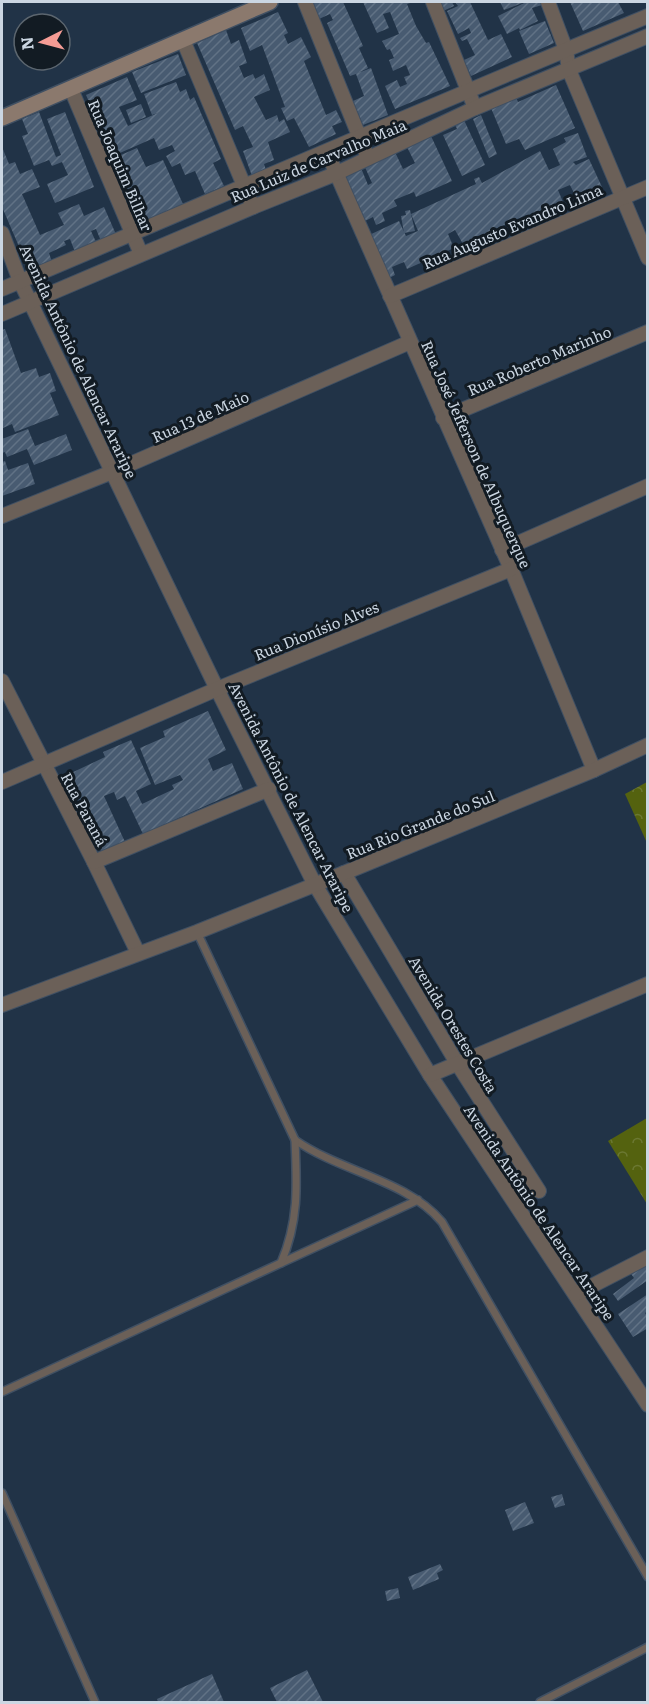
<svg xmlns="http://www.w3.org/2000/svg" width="649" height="1704" font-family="Literata,serif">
	<defs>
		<pattern id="forest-crowns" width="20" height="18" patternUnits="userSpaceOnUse" patternTransform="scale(1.5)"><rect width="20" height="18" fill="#54620f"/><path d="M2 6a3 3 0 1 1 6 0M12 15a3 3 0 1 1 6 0" fill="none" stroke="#6b7832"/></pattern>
		<pattern id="building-hatch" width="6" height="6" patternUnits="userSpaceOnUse" patternTransform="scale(1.5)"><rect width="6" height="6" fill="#485b71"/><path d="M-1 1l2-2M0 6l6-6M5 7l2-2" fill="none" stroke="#617285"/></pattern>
	</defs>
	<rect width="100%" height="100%" fill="#213347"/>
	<g fill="url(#forest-crowns)">
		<path d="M647,782V843L625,794Z"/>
		<path d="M647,1118V1204L608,1141Z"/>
	</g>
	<g fill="url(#building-hatch)">
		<path d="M311,2H343L363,46L359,48L368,68L358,73L371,68L388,115L363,125L353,101L364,96L356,74L350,76L327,23L333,20L330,14L319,19Z"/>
		<path d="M363,2H413L407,4L416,26L426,43L429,42L450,86L395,109L385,86L397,80L400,87L407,84L404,77L410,75L406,65L393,71L389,60L394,58L390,49L387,50L382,41L399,34L390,12L383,14L389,28L377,33Z"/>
		<path d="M440,2H452L454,6L441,12L437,4Z"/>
		<path d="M455,2H470L488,40L501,34L512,57L471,76L464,60L475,55L467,39L462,41L460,38L471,33L469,28L458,34L447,11L458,6Z"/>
		<path d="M500,2H525L504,10Z"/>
		<path d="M526,2H541L542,5L532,8L538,21L520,30L519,28L507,34L498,16Z"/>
		<path d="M570,2H618L624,13L583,31Z"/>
		<path d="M278,12L288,33L284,35L288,44L301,37L311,57L304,61L326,115L336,110L342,122L332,126L336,134L309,147L294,118L287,121L281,108L285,107L262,45L250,51L241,28Z"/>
		<path d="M545,21L554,43L529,54L519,31Z"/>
		<path d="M226,30L231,44L239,40L247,63L239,66L244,78L253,74L255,79L264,74L270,90L254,97L266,120L277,115L279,122L284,119L290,132L268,142L274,160L264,164L266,170L252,176L243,151L253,147L243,126L235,130L197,43Z"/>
		<path d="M178,54L186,75L141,93L132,72Z"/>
		<path d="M127,77L137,100L119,107L128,126L160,112L152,115L144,94L176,82L180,92L186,89L190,100L194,97L221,159L213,163L224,186L205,194L195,171L185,175L180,163L172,167L166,156L175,151L172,145L159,150L154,138L113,156L86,95Z"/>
		<path d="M556,85L575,128L525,150L519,139L506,144L491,108L516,97L518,102Z"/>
		<path d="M141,104L146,117L131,123L126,110Z"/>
		<path d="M39,112L56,157L61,155L47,119L65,112L94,187L55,203L47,184L68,175L62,162L52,166L49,160L34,166L22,136L28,134L22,119Z"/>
		<path d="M481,115L497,154L489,158L473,119Z"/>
		<path d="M464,120L485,165L462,176L443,135L457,129L455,125Z"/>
		<path d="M578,133L587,157L573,162L576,165L589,159L602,187L589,193L587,189L575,195L570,185L558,190L563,202L528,218L526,215L463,244L455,230L448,234L454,248L407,269L404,262L392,267L395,275L385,280L365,237L399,221L406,236L418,231L411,214L476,184L474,179L479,177L482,183L540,151L549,170L560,165L553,149L566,142L564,138Z"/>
		<path d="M431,136L452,181L416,197L414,192L394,200L397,206L382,213L385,221L376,225L373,217L359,224L338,179L361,168L368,185L372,183L364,165L395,152L403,169L415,163L407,147Z"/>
		<path d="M2,147L9,164L15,162L20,174L32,169L40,187L22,194L40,235L64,225L58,213L79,204L84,216L104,207L118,239L103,246L96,229L91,231L96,242L75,252L70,239L64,241L66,245L49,253L52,262L30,272L2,207Z"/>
		<path d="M137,148L146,167L163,160L183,204L142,222L114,158Z"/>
		<path d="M410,210L415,231L404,233L401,216L406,215L405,211Z"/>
		<path d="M5,329L21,373L36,368L39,377L50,373L56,391L50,393L59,415L15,432L12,424L3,428L2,424V330Z"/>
		<path d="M28,429L35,446L66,434L72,450L34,465L27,449L7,457L5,452L2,453V439Z"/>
		<path d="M5,461L8,470L28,463L35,484L2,496V462Z"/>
		<path d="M208,711L226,750L208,759L213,771L232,763L243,789L143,834L125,796L117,800L114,792L104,796L125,842L102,853L67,775L105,757L103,752L131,740L151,784L136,791L142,804L174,789L172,785L183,780L180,775L155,785L140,748L165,737L163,731Z"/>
		<path d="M642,1262L648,1269V1280L618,1301L613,1294L634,1278L629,1271Z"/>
		<path d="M648,1294V1311L645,1313L648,1317V1328L633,1337L618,1314Z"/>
		<path d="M562,1494L565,1505L555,1508L551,1497Z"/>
		<path d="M525,1502L534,1523L513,1531L505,1510Z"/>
		<path d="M440,1564L443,1570L437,1573L439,1579L413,1590L408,1577Z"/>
		<path d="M398,1588L400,1598L387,1601L385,1591Z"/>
		<path d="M307,1670L323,1702H277L270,1688Z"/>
		<path d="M212,1674L224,1702H158L157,1699Z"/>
	</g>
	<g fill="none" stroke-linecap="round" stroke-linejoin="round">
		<g stroke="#405063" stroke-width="10">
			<g id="lane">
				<path d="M197,932L295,1140C341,1172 407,1180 442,1222L648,1577"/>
				<path d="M281,1263L418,1200"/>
				<path d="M2,1392L281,1263C299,1221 297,1185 295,1140"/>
				<path d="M2,1493L95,1702"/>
				<path d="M540,1702L648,1647"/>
			</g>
		</g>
		<g stroke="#405063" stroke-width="16">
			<g id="street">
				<path d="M305,2L368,158"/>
				<path d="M433,2L475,108"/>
				<path d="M548,2L566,50L569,70L648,258"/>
				<path d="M183,40L253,207"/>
				<path d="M71,89L141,254"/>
				<path d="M327,152L511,569L594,770"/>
				<path d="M2,233L20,281L217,689L314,883L430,1075L648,1405"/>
				<path d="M2,289C217,198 431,105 648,16"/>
				<path d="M390,296L648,187"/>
				<path d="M2,314L253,207L335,174L475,108L648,36"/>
				<path d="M443,418L648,332"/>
				<path d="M2,516L112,472L410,342"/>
				<path d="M502,550L648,486"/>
				<path d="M2,681L94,862L138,953"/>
				<path d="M2,782L217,689L511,569"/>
				<path d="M94,862L269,789"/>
				<path d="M344,873L457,1063L539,1191"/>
				<path d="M2,1005L197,932L344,873L594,770L648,745"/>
				<path d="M430,1075L648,984"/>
				<path d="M576,1294L648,1257"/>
			</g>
		</g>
		<g stroke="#405063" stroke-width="18">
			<path id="secondary" d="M2,118L270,2"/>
		</g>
		<use href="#lane" stroke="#6b6058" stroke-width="7"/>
		<use href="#street" stroke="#6b6058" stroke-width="14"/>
		<use href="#secondary" stroke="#8b796d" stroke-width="15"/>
	</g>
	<g text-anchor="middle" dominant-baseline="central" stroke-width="6" stroke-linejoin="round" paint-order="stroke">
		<g font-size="15" fill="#cbd6e2" stroke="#121b23">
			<text transform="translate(318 160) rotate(-23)">Rua Luiz de Carvalho Maia</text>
			<text transform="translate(121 165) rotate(67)">Rua Joaquim Bilhar</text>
			<text transform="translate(512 226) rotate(-23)">Rua Augusto Evandro Lima</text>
			<text transform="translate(539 360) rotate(-23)">Rua Roberto Marinho</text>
			<text transform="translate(79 361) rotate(65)">Avenida Antônio de Alencar Araripe</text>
			<text transform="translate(200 416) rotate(-24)">Rua 13 de Maio</text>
			<text transform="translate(477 454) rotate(66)">Rua José Jefferson de Albuquerque</text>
			<text transform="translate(316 630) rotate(-22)">Rua Dionísio Alves</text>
			<text transform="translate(292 797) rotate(63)">Avenida Antônio de Alencar Araripe</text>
			<text transform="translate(85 809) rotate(62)">Rua Paraná</text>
			<text transform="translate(420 824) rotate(-22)">Rua Rio Grande do Sul</text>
			<text transform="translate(454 1024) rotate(59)">Avenida Orestes Costa</text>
			<text transform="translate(540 1212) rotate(56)">Avenida Antônio de Alencar Araripe</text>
		</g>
	</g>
	<rect width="649" height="1704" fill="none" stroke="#cbd6e2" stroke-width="6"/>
	<g transform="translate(42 42) rotate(264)"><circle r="28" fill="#121b23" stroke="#5c666f" stroke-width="1.5"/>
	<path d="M0-4.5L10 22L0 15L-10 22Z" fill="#f59c95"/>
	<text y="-9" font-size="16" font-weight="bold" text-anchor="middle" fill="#cbd6e2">N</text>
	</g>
</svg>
